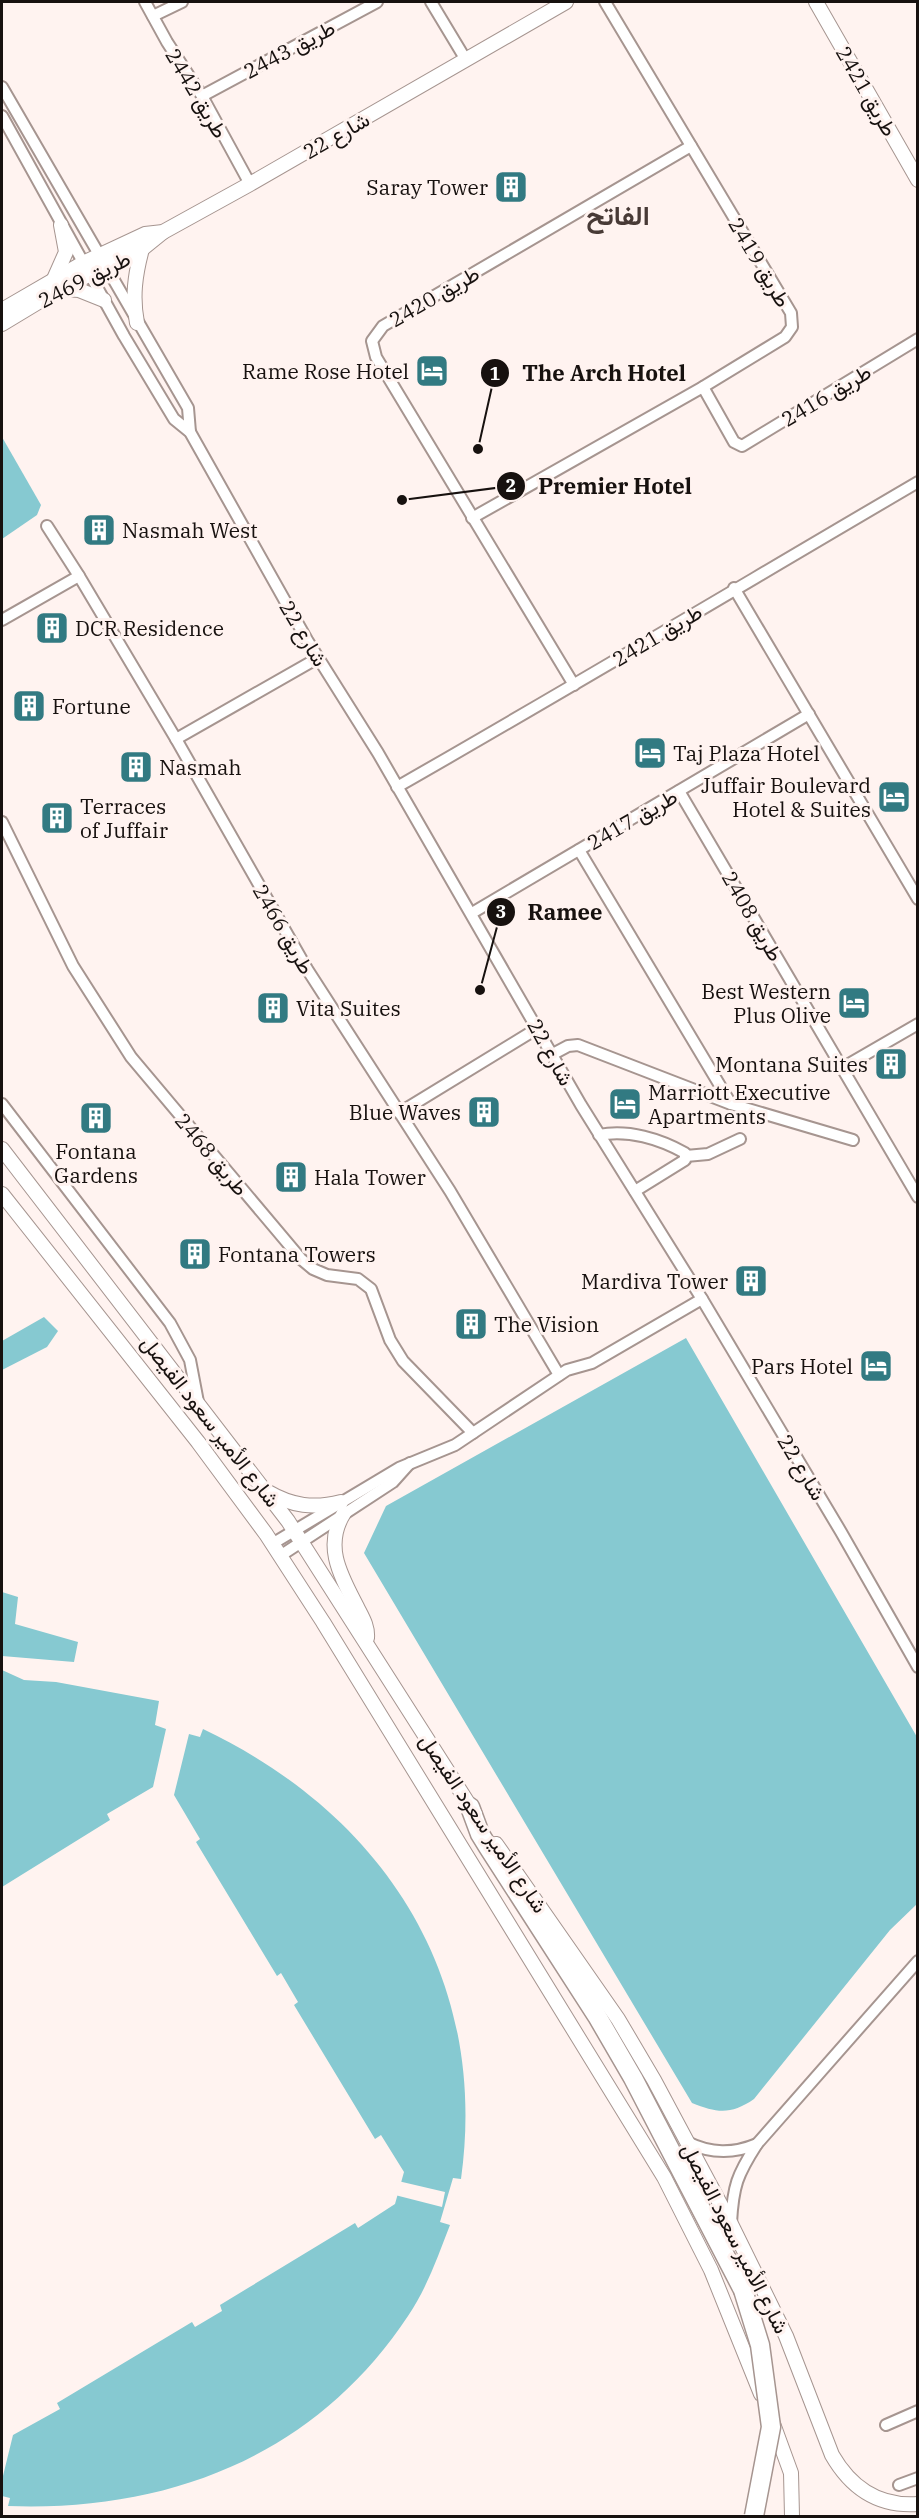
<svg xmlns="http://www.w3.org/2000/svg" width="919" height="2518" font-family="'IBM Plex Serif',Vazirmatn,serif">
	<rect width="100%" height="100%" fill="#fff3f0"/>
	<g fill="#86c9d1">
		<path d="M2,437L41,505L37,515L2,539Z"/>
		<path d="M44,1317L58,1331L47,1347L2,1370V1341Z"/>
		<path d="M686,1338L917,1737V1904L890,1930L754,2099C731,2115 717,2113 692,2103L364,1553L386,1506Z"/>
		<path d="M2,1592L18,1597L15,1624L78,1642L74,1662L2,1656Z"/>
		<path d="M2,1670L24,1680L56,1682L159,1701L155,1725L166,1729L153,1787L107,1814L110,1820L2,1887Z"/>
		<path d="M203,1729C384,1815 489,1977 461,2179L453,2178L440,2222L450,2225C438,2256 427,2288 408,2316C316,2455 170,2512 8,2506L10,2498L2,2496V2480L13,2435L60,2409L57,2403L192,2322L195,2327L222,2311L220,2305L355,2223L358,2228L395,2204L404,2172L381,2135L375,2139L294,2005L298,2002L281,1973L277,1976L196,1842L200,1839L174,1795L189,1734L200,1737Z"/>
	</g>
	<path fill="#fff3f0" d="M398,2181L445,2192L442,2207L395,2195Z"/>
	<g fill="none" stroke-linecap="round" stroke-linejoin="round">
		<g stroke="#a69590" stroke-width="14">
			<g id="minor">
				<path d="M145,2L167,42L202,96L250,184"/>
				<path d="M431,2L466,60"/>
				<path d="M153,16L182,2"/>
				<path d="M2,87L188,408L190,432"/>
				<path d="M202,96L377,2"/>
				<path d="M2,116L124,336L174,419L190,432L307,640L378,753L581,1105L702,1299L841,1532L918,1667"/>
				<path d="M703,387L734,442L742,446L918,339"/>
				<path d="M472,518L703,387L785,337L792,327L791,313L605,2"/>
				<path d="M47,526L79,576"/>
				<path d="M734,588L918,899"/>
				<path d="M2,620L79,576L176,739L307,969L450,1191L559,1375"/>
				<path d="M574,685L376,357L372,341L383,326L691,146"/>
				<path d="M176,739L318,658"/>
				<path d="M397,787C572,687 744,584 918,482"/>
				<path d="M679,791L918,1197"/>
				<path d="M2,822L73,966L131,1057L301,1259L313,1269L327,1275L358,1279L371,1289L390,1340L403,1361L473,1433"/>
				<path d="M579,850L731,1104"/>
				<path d="M472,913L809,714"/>
				<path d="M553,1054L568,1046L578,1045L731,1104L853,1140"/>
				<path d="M842,1068L918,1024"/>
				<path d="M2,1104L170,1323L190,1360L198,1402"/>
				<path d="M399,1113L538,1028"/>
				<path d="M599,1135C628,1129 660,1139 685,1153V1160L635,1191"/>
				<path d="M686,1156L708,1154L740,1139"/>
				<path d="M272,1544L399,1468L455,1445L567,1370L592,1363L702,1299"/>
				<path d="M280,1556L393,1482L410,1463"/>
				<path d="M687,2142C711,2154 733,2154 757,2144"/>
				<path d="M731,2223C733,2186 737,2175 757,2144L918,1961"/>
				<path d="M886,2425L918,2411"/>
				<path d="M899,2485L918,2478"/>
			</g>
		</g>
		<g stroke="#a69590" stroke-width="16">
			<g id="tertiary">
				<path d="M816,2L918,180"/>
				<path d="M54,279L66,252L61,225"/>
				<path d="M63,289L79,290L104,300"/>
				<path d="M2,310L83,263L145,234L163,232L250,184L566,2"/>
				<path d="M137,323C132,297 135,275 142,249"/>
				<path d="M2,324L60,289L142,249L163,232"/>
				<path d="M2,1149L288,1521L475,1814"/>
				<path d="M2,1194L198,1442L266,1534L323,1622L664,2177L711,2270L761,2394"/>
				<path d="M268,1492C292,1506 314,1509 341,1502"/>
				<path d="M344,1513C323,1546 341,1576 357,1607C362,1617 368,1626 367,1638"/>
				<path d="M496,1844L618,2019L654,2080L731,2224L786,2336L832,2455C851,2488 878,2507 918,2504"/>
				<path d="M772,2421L791,2473L792,2516"/>
			</g>
		</g>
		<g stroke="#a69590" stroke-width="21">
			<path id="primary" d="M470,1807L480,1834L488,1847L597,2016L633,2078L743,2290"/>
		</g>
		<use href="#minor" stroke="#fff" stroke-width="10"/>
		<use href="#tertiary" stroke="#fff" stroke-width="14"/>
		<use href="#primary" stroke="#fff" stroke-width="18"/>
		<g stroke="#a69590" stroke-width="21" stroke-linecap="butt">
			<path id="primary-bridge" d="M743,2290L760,2345L771,2427L754,2516"/>
		</g>
		<use href="#primary-bridge" stroke="#fff" stroke-width="18"/>
	</g>
	<defs>
		<g id="building-square" transform="scale(1.725)"><rect x="-9" y="-9" width="18" height="18" rx="4" fill="#327a82" stroke="#fff3f0"/><path d="M-4-6H4V6H1V3H-1V6H-4ZM-2.5-4.3h1.7v1.8h-1.7ZM.8-4.3h1.7v1.8H.8ZM-2.5-1h1.7V.8h-1.7ZM.8-1h1.7V.8H.8Z" fill="#fff"/></g>
		<g id="hotel-square" transform="scale(1.725)"><rect x="-9" y="-9" width="18" height="18" rx="4" fill="#327a82" stroke="#fff3f0"/><path d="M-6-4.5h1.5V1H6V5H4.5V3h-9V5H-6ZM-4 0a1.8 1.8 0 1 1 3.6 0ZM.5 0V-2.5h3Q6-2.5 6 0Z" fill="#fff"/></g>
	</defs>
	<g fill-rule="evenodd">
		<use href="#building-square" x="511" y="187"/>
		<use href="#hotel-square" x="432" y="371"/>
		<use href="#building-square" x="99" y="530"/>
		<use href="#building-square" x="52" y="628"/>
		<use href="#building-square" x="29" y="706"/>
		<use href="#hotel-square" x="650" y="753"/>
		<use href="#building-square" x="136" y="767"/>
		<use href="#hotel-square" x="894" y="797"/>
		<use href="#building-square" x="57" y="818"/>
		<use href="#hotel-square" x="854" y="1003"/>
		<use href="#building-square" x="273" y="1008"/>
		<use href="#building-square" x="891" y="1064"/>
		<use href="#hotel-square" x="625" y="1104"/>
		<use href="#building-square" x="484" y="1112"/>
		<use href="#building-square" x="96" y="1118"/>
		<use href="#building-square" x="291" y="1177"/>
		<use href="#building-square" x="195" y="1254"/>
		<use href="#building-square" x="751" y="1281"/>
		<use href="#building-square" x="471" y="1324"/>
		<use href="#hotel-square" x="876" y="1366"/>
	</g>
	<g text-anchor="middle" dominant-baseline="central" stroke-width="6" stroke-linejoin="round" paint-order="stroke">
		<g font-size="21" fill="#17110f" stroke="#fff3f0">
			<text transform="translate(289 49) rotate(-28)">طريق 2443</text>
			<text transform="translate(867 91) rotate(60)">طريق 2421</text>
			<text transform="translate(197 93) rotate(59)">طريق 2442</text>
			<text transform="translate(336 135) rotate(-30)">شارع 22</text>
			<text transform="translate(760 262) rotate(59)">طريق 2419</text>
			<text transform="translate(84 279) rotate(-27)">طريق 2469</text>
			<text transform="translate(434 296) rotate(-30)">طريق 2420</text>
			<text transform="translate(826 395) rotate(-31)">طريق 2416</text>
			<text transform="translate(304 633) rotate(59)">شارع 22</text>
			<text transform="translate(657 635) rotate(-31)">طريق 2421</text>
			<text transform="translate(632 819) rotate(-30)">طريق 2417</text>
			<text transform="translate(753 916) rotate(60)">طريق 2408</text>
			<text transform="translate(284 929) rotate(60)">طريق 2466</text>
			<text transform="translate(551 1052) rotate(61)">شارع 22</text>
			<text transform="translate(212 1154) rotate(50)">طريق 2468</text>
			<text transform="translate(211 1421) rotate(52)">شارع الأمير سعود الفيصل</text>
			<text transform="translate(802 1467) rotate(59)">شارع 22</text>
			<text transform="translate(484 1823) rotate(56)">شارع الأمير سعود الفيصل</text>
			<text transform="translate(736 2238) rotate(63)">شارع الأمير سعود الفيصل</text>
		</g>
		<g font-size="21" fill="#17110f" stroke="#fff3f0" text-anchor="start">
			<text x="488" y="187" text-anchor="end">Saray Tower</text>
			<text x="409" y="371" text-anchor="end">Rame Rose Hotel</text>
			<text x="122" y="530">Nasmah West</text>
			<text x="75" y="628">DCR Residence</text>
			<text x="52" y="706">Fortune</text>
			<text x="673" y="753">Taj Plaza Hotel</text>
			<text x="159" y="767">Nasmah</text>
			<text x="871" y="785" text-anchor="end">Juffair Boulevard<tspan x="871" dy="24">Hotel &amp; Suites</tspan></text>
			<text x="80" y="806">Terraces<tspan x="80" dy="24">of Juffair</tspan></text>
			<text x="831" y="991" text-anchor="end">Best Western<tspan x="831" dy="24">Plus Olive</tspan></text>
			<text x="296" y="1008">Vita Suites</text>
			<text x="868" y="1064" text-anchor="end">Montana Suites</text>
			<text x="648" y="1092">Marriott Executive<tspan x="648" dy="24">Apartments</tspan></text>
			<text x="461" y="1112" text-anchor="end">Blue Waves</text>
			<text x="96" y="1151" text-anchor="middle">Fontana<tspan x="96" dy="24">Gardens</tspan></text>
			<text x="314" y="1177">Hala Tower</text>
			<text x="218" y="1254">Fontana Towers</text>
			<text x="728" y="1281" text-anchor="end">Mardiva Tower</text>
			<text x="494" y="1324">The Vision</text>
			<text x="853" y="1366" text-anchor="end">Pars Hotel</text>
		</g>
		<g font-size="27" font-weight="bold" fill="#483a36" stroke="#fff3f0">
			<text x="618" y="214">الفاتح</text>
		</g>
	</g>
	<path fill="none" stroke="#17110f" stroke-width="2" d="M478 449L495 373M402 500L511 486M480 990L501 912"/>
	<g fill="#17110f" stroke="#fff3f0" stroke-width="2">
		<circle cx="478" cy="449" r="6"/>
		<circle cx="402" cy="500" r="6"/>
		<circle cx="480" cy="990" r="6"/>
		<circle cx="495" cy="373" r="15"/>
		<circle cx="511" cy="486" r="15"/>
		<circle cx="501" cy="912" r="15"/>
	</g>
	<g font-size="18" text-anchor="middle" font-weight="bold" fill="#fff">
		<text x="495" y="380">1</text>
		<text x="511" y="492">2</text>
		<text x="501" y="918">3</text>
	</g>
	<g font-size="22" text-anchor="middle" font-weight="bold" fill="#17110f" stroke="#fff3f0" stroke-width="6" stroke-linejoin="round" paint-order="stroke">
		<text x="604" y="381">The Arch Hotel</text>
		<text x="615" y="494">Premier Hotel</text>
		<text x="565" y="920">Ramee</text>
	</g>
	<rect width="919" height="2518" fill="none" stroke="#17110f" stroke-width="6"/>
</svg>
